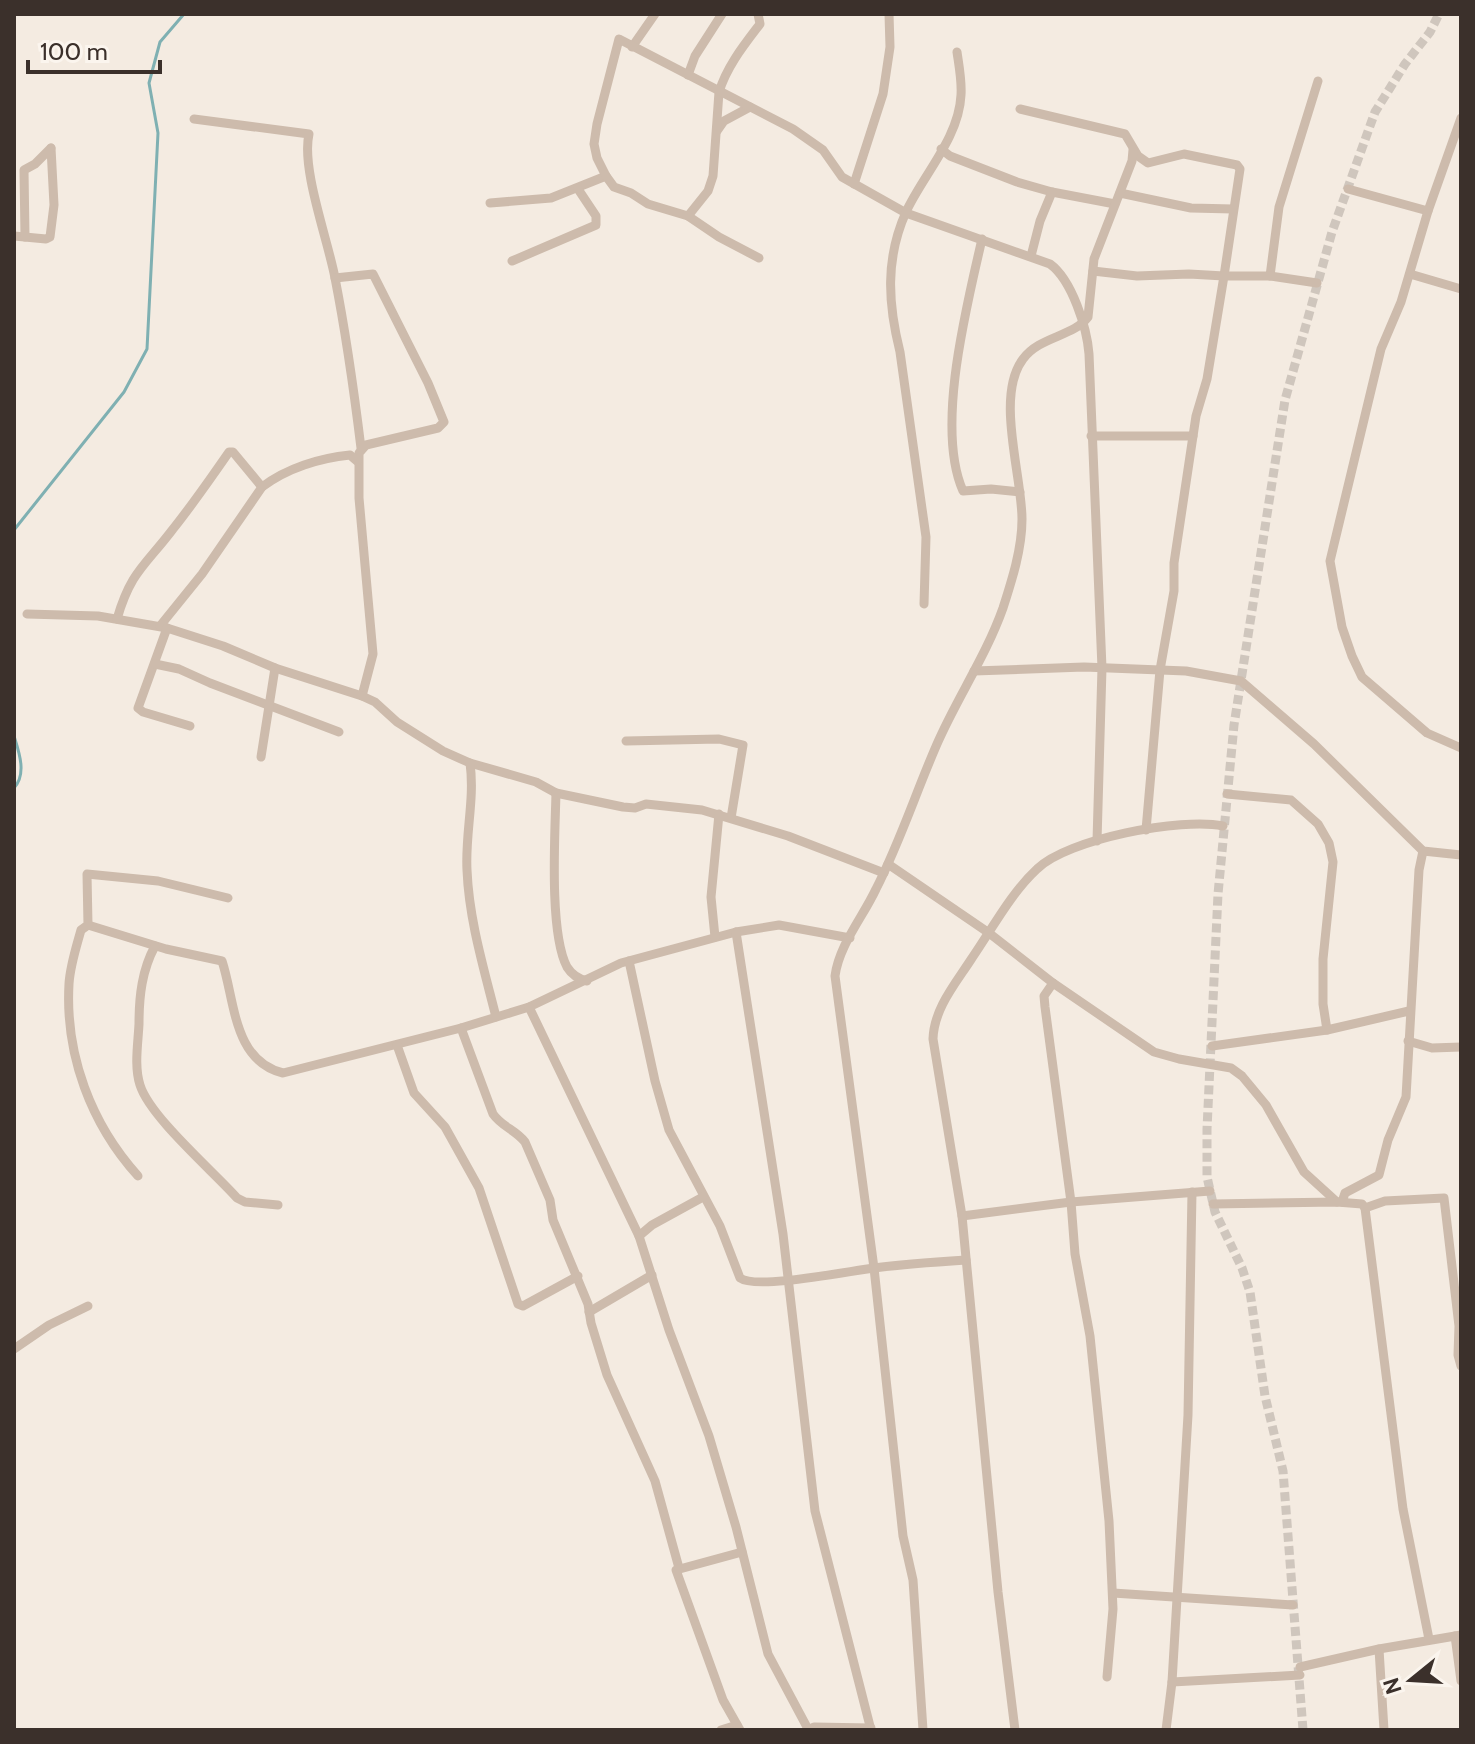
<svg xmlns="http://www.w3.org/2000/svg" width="1475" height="1744" font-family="Cabin,sans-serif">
	<rect width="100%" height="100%" fill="#f4ebe1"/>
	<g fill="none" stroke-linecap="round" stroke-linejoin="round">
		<g stroke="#7fb0b2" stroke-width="3">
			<path d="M14,530L124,392L147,349L158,133L149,83L160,42L184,14"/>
			<path d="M14,736C19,752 27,774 14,788"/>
		</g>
		<path stroke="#cfc6bd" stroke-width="9" stroke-dasharray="9 4.5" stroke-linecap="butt" d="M1303,1730L1283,1471L1265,1396L1250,1292L1242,1268L1215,1212L1207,1177V1129L1218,894L1234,725L1285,400L1332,232L1375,112L1405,64L1430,32L1439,14"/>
		<g stroke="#cdbbac" stroke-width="9">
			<path d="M632,47L655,14"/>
			<path d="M688,75L695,56L722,14"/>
			<path d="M1020,109L1125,134L1138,156L1148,163L1184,154L1237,165L1240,169L1224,276L1189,274L1137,276L1093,271"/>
			<path d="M1461,118L1428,211L1401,302L1381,349L1330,561L1342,627L1352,656L1362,677L1427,733L1461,748"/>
			<path d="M194,119L309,134C301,169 328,240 335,278C346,334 354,391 361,448"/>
			<path d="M717,131L724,121L750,107"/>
			<path d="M941,149L950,156L1017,182L1052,192L1115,204"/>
			<path d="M854,184L883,94L890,47L889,14"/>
			<path d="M1348,189L1428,211"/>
			<path d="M1120,193L1191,208L1233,209"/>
			<path d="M490,203L551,198L606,176"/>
			<path d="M688,216L708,191L713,176L719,92C727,66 744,45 760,24L758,14"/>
			<path d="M14,236L46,239L50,237L54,205L51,148"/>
			<path d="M25,237L24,170L35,164L51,148"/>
			<path d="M982,239C967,305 935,428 963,491L991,489L1020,492"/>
			<path d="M1031,256L1040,221L1052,192"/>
			<path d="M759,258L719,237L688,216L648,204L631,193L614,187L606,176L597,158L594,144L597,124L619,39L793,129L823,150L842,177L906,213L1050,264C1072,280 1087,328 1089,354L1102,668L1097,841"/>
			<path d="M512,261L596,225V216L578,189"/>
			<path d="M1410,274L1461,289"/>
			<path d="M1270,276L1279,207L1318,81"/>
			<path d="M335,278L373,274L428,383L444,422L438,428L366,445L359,453V498L373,654L362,696"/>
			<path d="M1091,436H1193"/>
			<path d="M924,604L926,537L900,352C888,304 885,259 906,212C923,175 959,138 961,95C962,81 959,66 957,52"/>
			<path d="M27,614L98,616L167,628L223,646L275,668L362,696L375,702L397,722L443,751L470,763L536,782L556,793L623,807L635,808L646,804L702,810L788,836L884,873"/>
			<path d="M117,619C131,571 145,566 173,529C193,504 211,478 229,452H233L262,487"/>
			<path d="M160,626L202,574L262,487C287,468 320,458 350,455L357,461"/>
			<path d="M167,628L138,708L143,712L190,726"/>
			<path d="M155,664L179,669L210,683L339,732"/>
			<path d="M974,671L1084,667L1186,671L1241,681L1314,744L1423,851L1461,855"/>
			<path d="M626,741L719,739L743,745L731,818"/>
			<path d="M261,757L275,668"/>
			<path d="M470,763C475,799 465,834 467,870C469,920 484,969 496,1017"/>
			<path d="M556,793C555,834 549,933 567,967C572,975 578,979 587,981"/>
			<path d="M1227,794L1291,800L1318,824L1329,843L1333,862L1323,959V1004L1327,1030"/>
			<path d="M1146,830L1160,670L1174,591V563L1196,416L1207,379L1224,276H1270L1317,283"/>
			<path d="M888,864L989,933L1053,983L1154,1052L1179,1059L1231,1068L1242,1076L1266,1105L1304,1172L1337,1202"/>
			<path d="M88,925L166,949L222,961C235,1000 233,1061 283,1073L461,1028L529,1007L621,963L736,932L779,925L850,938"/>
			<path d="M736,932L783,1234L815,1511L871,1730"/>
			<path d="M715,937L711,897L719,814"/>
			<path d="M155,946C142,970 139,996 139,1024C138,1044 134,1066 140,1085C150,1117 213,1171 237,1198L245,1202L278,1205"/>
			<path d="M629,961L655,1081L669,1130L720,1226L740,1278C756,1290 849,1271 874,1268C904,1264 935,1262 966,1260"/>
			<path d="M1053,983L1044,996L1045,1007L1071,1202L1075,1254L1090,1336L1109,1521L1113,1609L1107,1677"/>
			<path d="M529,1007L639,1236L669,1330L709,1436L736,1527L768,1654L808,1729"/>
			<path d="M461,1028L493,1114C502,1127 516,1130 525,1142L550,1200L553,1220L588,1304L591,1323L607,1375L655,1481L679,1568"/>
			<path d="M1408,1041L1432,1048L1461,1047"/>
			<path d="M397,1045L414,1093L445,1127L479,1188L518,1304L523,1306L578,1276"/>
			<path d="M1212,1046L1327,1030L1409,1011"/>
			<path d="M138,1176C91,1124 65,1055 69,984C70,966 76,948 81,930L88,925L87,874L158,881L228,898"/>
			<path d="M1342,1202L1345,1193L1379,1175L1388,1140L1406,1097L1419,870L1423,851"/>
			<path d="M1213,1204L1337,1202L1362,1204L1365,1208L1403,1509L1429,1639"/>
			<path d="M1365,1208L1385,1201L1444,1198L1459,1326L1458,1355L1461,1366"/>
			<path d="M962,1216L1071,1202L1210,1191"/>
			<path d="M639,1236L652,1225L703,1197"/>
			<path d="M589,1312L652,1275"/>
			<path d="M14,1349L49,1325L88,1306"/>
			<path d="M1113,1593L1293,1605"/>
			<path d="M1455,1636L1461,1681"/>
			<path d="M1379,1649L1384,1730"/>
			<path d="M1300,1667L1379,1649L1461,1635"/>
			<path d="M1172,1682L1300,1675"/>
			<path d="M721,1730L737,1725"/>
			<path d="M740,1730L723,1700L676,1570L742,1552"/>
			<path d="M808,1730L814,1727L871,1728"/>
			<path d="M923,1730L913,1580L903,1536L874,1268L835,976C839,945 863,917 876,889C900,842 916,792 937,744C957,698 986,656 1003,608C1012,580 1022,549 1022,519C1022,475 995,396 1023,359C1040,336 1073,337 1088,317L1094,259L1132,161L1133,150"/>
			<path d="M1015,1730L998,1592L962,1216L933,1039C934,1008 956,983 972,958C992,929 1011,893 1037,869C1067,839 1182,817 1223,826"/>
			<path d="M1166,1730L1172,1682L1188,1415L1192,1192"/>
		</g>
	</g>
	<rect width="1475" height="1744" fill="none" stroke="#3b302b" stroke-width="32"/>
	<g transform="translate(1411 1680) rotate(252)" stroke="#fbf5ee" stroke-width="6" paint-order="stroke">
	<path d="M0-6L14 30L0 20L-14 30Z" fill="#3b302b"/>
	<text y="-12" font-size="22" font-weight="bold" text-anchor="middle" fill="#3b302b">N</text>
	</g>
	<path d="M28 60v12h132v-12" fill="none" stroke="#3b302b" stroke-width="4"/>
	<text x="40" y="60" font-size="24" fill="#3b302b" stroke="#fbf5ee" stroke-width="6" paint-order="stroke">100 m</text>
</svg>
